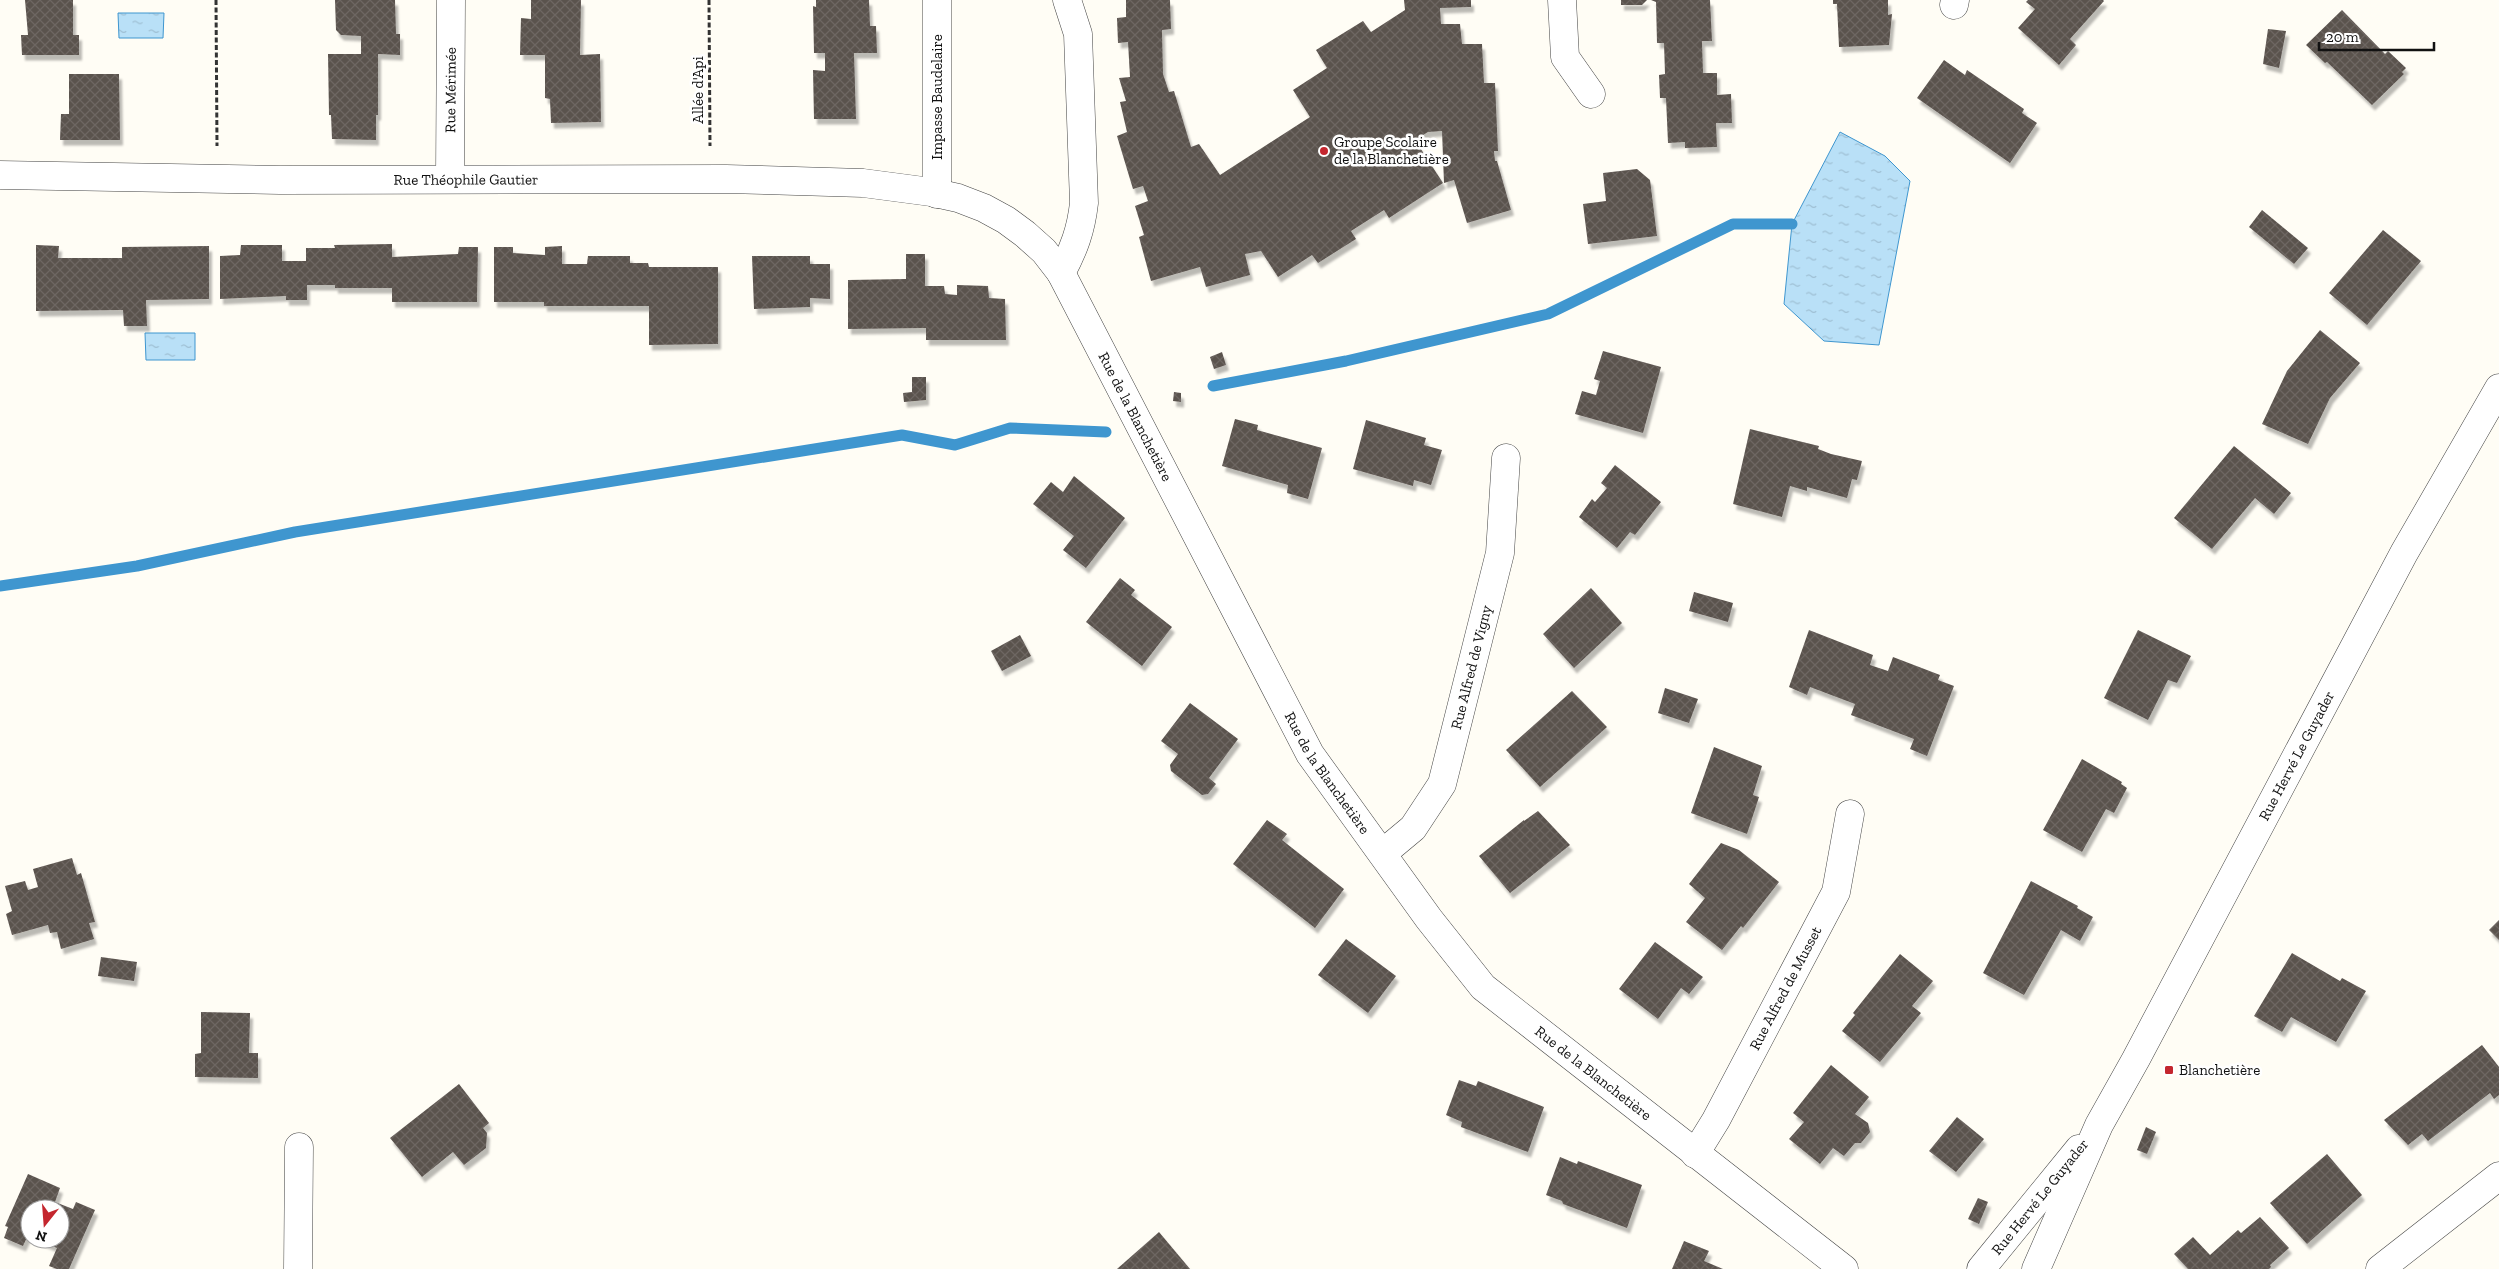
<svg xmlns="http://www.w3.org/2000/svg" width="2499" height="1269" font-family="'Zilla Slab',serif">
	<defs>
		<pattern id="water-ripples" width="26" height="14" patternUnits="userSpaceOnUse" patternTransform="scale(1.25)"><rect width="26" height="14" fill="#b9e0f7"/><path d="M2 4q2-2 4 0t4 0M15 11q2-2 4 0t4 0" fill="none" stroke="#9ebfd3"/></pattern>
		<pattern id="building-cross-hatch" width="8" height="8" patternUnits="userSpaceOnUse" patternTransform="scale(1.25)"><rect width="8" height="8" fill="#5a524d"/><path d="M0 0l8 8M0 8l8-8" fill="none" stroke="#6d6662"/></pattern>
		<filter id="shadow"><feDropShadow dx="3" dy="5.5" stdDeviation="1" flood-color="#0004"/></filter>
	</defs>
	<rect width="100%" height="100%" fill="#fffdf5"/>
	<g fill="url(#water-ripples)" stroke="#3f96cf">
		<path d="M118,13H164L163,38H119Z"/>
		<path d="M1840,132L1885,156L1910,181L1879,345L1824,341L1784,304L1792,224Z"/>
		<path d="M145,333H195V360H146Z"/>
	</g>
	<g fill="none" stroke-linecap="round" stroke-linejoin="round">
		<g stroke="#3f96cf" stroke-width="11">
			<path d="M1213,386L1346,361L1548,314L1733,224H1792"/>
			<path d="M0,586L137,566L295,532L902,435L955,445L1010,428L1106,432"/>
		</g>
	</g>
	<g fill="url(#building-cross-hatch)" filter="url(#shadow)">
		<path d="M25,0H73V35H79V55H22L21,35H28Z"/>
		<path d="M335,0H395L396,34H400V55L378,54V115H376V140L332,139L331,115H329L328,54H361V36L341,35L336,30Z"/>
		<path d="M531,0H581L580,55L600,54L601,122L551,123L550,99L545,98V55H520L521,18L531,19Z"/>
		<path d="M816,0H869L870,26H876L877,53H854L856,119H814L813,70L825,71V53H814L813,6L816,7Z"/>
		<path d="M1126,0H1170L1171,29L1162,30L1163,74L1169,92L1174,91L1191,147L1199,144L1220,175L1310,117L1293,90L1327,68L1316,50L1363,21L1371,32L1405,10L1404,0H1471V7L1440,8L1441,24H1460L1462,44H1482L1484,83H1495L1498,151H1494L1495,161H1497L1511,210L1467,223L1454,180L1444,183L1442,131L1428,132L1415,140L1443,183L1389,218L1384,210L1351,231L1356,239L1318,263L1312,255L1278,277L1261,251L1245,254L1250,275L1206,287L1200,267L1151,281L1139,237L1144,235L1135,206L1148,201L1143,186L1133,189L1117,136L1127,132L1120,102L1126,101L1119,78L1130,77L1128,42L1118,43L1117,18L1126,17Z"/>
		<path d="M1621,0H1647L1642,5H1621Z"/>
		<path d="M1651,0H1710L1712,41H1702L1703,73H1717V95L1731,94L1732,123H1716L1717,147L1685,148V142L1668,143L1666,98H1660L1659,75L1665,74L1664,43H1657L1656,2Z"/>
		<path d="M1833,0H1888V15L1892,14L1889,45L1839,47L1837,4H1833Z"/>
		<path d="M2028,0H2103L2104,1L2070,39L2076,45L2059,65L2018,28L2035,9L2026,2Z"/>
		<path d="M2342,10L2385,54L2388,51L2406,68L2402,72L2404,74L2372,105L2327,62L2325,63L2306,45Z"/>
		<path d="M2268,29L2286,31L2279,68L2263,64Z"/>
		<path d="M1944,60L1965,75L1967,70L2024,109L2022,113L2037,123L2010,163L1917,98Z"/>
		<path d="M69,74H119L120,140H60L61,114H69Z"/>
		<path d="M1637,169L1650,180L1657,236L1588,244L1583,204L1606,201L1603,173Z"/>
		<path d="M2262,210L2308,248L2294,264L2249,227Z"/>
		<path d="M2383,230L2421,261L2367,325L2329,293Z"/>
		<path d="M392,244V257L458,254L459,247H478L477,302H392V288H335V285H307V300H286V296L220,299V256L240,255L241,245H282V261H306V248H335L334,245Z"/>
		<path d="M36,245L59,246L58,258H122V247L209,246V299L146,300L147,326H124L123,310L36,311Z"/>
		<path d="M562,246V264H587L588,256H630V263H648L649,267H718V344L649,345V306H544V302H494V247H513V253L545,255V247Z"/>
		<path d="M906,254H925V286H944L945,294L957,295V285L988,286L989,298L1005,299L1006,340H926V328L848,329V280L906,279Z"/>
		<path d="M752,256H810V264H830V299L810,298V307L754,309Z"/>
		<path d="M2320,330L2360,363L2330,398L2308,444L2262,424L2287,371Z"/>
		<path d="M1603,351L1661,367L1643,433L1575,414L1582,391L1596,395L1600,381L1594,379Z"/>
		<path d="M1222,352L1226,365L1214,369L1210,357Z"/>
		<path d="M912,377H926V400L904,402L903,393L912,392Z"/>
		<path d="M1174,392L1181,393V402L1173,401Z"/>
		<path d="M1235,419L1258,425L1257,430L1322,448L1308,499L1287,493L1288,485L1222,466Z"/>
		<path d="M1366,420L1426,438L1424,445L1442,450L1431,485L1414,480L1413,486L1353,469Z"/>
		<path d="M1750,429L1819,446L1818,449L1831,454L1862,461L1857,480L1852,479L1847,498L1807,487V491L1790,486L1782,517L1733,504Z"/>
		<path d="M2234,446L2291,493L2274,514L2255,498L2212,549L2174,518Z"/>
		<path d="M1615,465L1661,502L1635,535L1630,532L1617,548L1579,517L1592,499L1595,502L1607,488L1601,483Z"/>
		<path d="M1074,476L1125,518L1086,568L1063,550L1074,536L1033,504L1051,482L1063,492Z"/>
		<path d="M1120,578L1135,590L1131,595L1172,627L1142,666L1086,622Z"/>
		<path d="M1591,588L1622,623L1574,668L1543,634Z"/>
		<path d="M1694,592L1733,603L1728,622L1689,611Z"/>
		<path d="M1809,630L1873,655L1870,665L1888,671L1893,657L1940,675L1938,680L1954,686L1927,756L1910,749L1914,739L1851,715L1855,704L1810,687L1807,695L1789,687Z"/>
		<path d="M2138,630L2191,656L2177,683L2168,680L2148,720L2104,698Z"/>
		<path d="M1020,635L1031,656L1002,671L991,651Z"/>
		<path d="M1665,688L1698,699L1689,723L1658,713Z"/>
		<path d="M1572,691L1607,727L1540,787L1506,750Z"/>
		<path d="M1190,703L1238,739L1209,778L1216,784L1208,794L1202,795L1171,771L1170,765L1178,754L1161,741Z"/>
		<path d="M1714,747L1762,766L1753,795L1759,797L1747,834L1691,813Z"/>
		<path d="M2082,759L2122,782L2121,784L2127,788L2114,813L2106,809L2082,852L2043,830Z"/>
		<path d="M1538,811L1570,845L1510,893L1479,856L1524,820V821Z"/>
		<path d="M1267,820L1287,834L1282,840L1344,889L1315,928L1233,864Z"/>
		<path d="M1721,843L1739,850L1779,882L1743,928L1741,926L1722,950L1686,922L1705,898L1689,884Z"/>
		<path d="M72,858L77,875L81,873L95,922L89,923L94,939L61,949L57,932L50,933L48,925L12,935L6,914L12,911L5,886L25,881L28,890L38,887L33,869Z"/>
		<path d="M2031,881L2078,906L2077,908L2093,917L2080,941L2061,930L2024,995L1983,973Z"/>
		<path d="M2499,920V940L2489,930Z"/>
		<path d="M1346,939L1396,976L1368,1013L1318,975Z"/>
		<path d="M1655,942L1703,977L1689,994L1681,988L1658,1019L1619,989Z"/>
		<path d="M2292,953L2340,981L2342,978L2366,991L2336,1042L2291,1017L2282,1032L2254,1016Z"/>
		<path d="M1900,954L1933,981L1912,1006L1921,1013L1880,1062L1842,1031L1855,1015L1853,1013Z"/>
		<path d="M101,957L137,962L134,981L98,976Z"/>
		<path d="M201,1012L250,1013L249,1053H258V1078L195,1077V1054L201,1053Z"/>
		<path d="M2482,1045L2499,1067V1095L2494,1099L2490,1093L2428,1141L2422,1134L2408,1145L2384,1120Z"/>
		<path d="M1831,1065L1869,1097L1855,1114L1868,1123L1870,1132L1861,1143H1855L1844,1156L1833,1148L1820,1164L1789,1139L1804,1122L1793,1113Z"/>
		<path d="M1459,1080L1476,1086L1478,1081L1544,1107L1528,1152L1461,1127L1462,1122L1446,1115Z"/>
		<path d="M459,1084L489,1123L483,1128L487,1133L486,1148L464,1165L453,1152L422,1177L390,1138Z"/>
		<path d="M1957,1117L1984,1139L1956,1172L1929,1151Z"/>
		<path d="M2146,1127L2156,1132L2147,1154L2137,1150Z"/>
		<path d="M2327,1154L2362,1195L2307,1244L2270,1203Z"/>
		<path d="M1560,1157L1577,1164L1578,1161L1642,1185L1627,1228L1563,1204L1562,1201L1546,1195Z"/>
		<path d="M28,1174L60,1188L55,1202L73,1209L76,1202L95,1210L69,1269H57L49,1266L57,1248L36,1239H60V1209H30V1236L28,1235L23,1246L4,1238L8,1227L5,1226Z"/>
		<path d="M1978,1198L1988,1202L1979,1224L1968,1219Z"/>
		<path d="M2260,1217L2289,1248L2270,1265L2271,1267L2269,1269H2188L2174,1254L2193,1237L2210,1255L2238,1230L2241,1233Z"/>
		<path d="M1159,1232L1190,1269H1117Z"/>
		<path d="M1684,1241L1709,1251L1704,1261L1723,1269H1672Z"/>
	</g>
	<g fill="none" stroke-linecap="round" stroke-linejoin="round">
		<g stroke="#444" stroke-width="29">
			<g id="minor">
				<path d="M1562,0L1565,57L1591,94"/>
				<path d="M1954,5L1955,0"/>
				<path id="s1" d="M0,175L280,180L726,179L863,183L931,192L958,198L984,208L1006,220L1025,234L1044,251L1061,273L1310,754L1429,919L1483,987L1844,1269"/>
				<path id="s2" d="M450,179L451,0"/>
				<path d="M937,194V0"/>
				<path d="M1061,273C1074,249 1081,230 1084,203L1078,34L1067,0"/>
				<path id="s3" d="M1383,853L1413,828L1442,784L1500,553L1506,458"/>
				<path id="s4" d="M1695,1154L1716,1120L1836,892L1850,814"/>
				<path d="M298,1269L299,1147"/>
				<path d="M1981,1269L2079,1149"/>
				<path id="s5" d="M2036,1269L2099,1125L2136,1059L2404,553L2499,388"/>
				<path d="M2380,1269L2499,1176"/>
			</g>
		</g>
		<g stroke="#333" stroke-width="3" stroke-dasharray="5 2.5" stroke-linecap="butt">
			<path d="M216,0L217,146"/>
			<path d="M709,0L710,146"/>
		</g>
		<use href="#minor" stroke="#fff" stroke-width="28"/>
	</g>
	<g fill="#c4262e" stroke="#fff" stroke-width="2">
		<circle cx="1324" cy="151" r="5"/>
		<rect x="2164" y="1065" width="10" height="10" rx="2.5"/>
	</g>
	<g text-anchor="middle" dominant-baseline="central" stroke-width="5" stroke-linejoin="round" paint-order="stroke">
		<g font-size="15" fill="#111" stroke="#fff">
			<text stroke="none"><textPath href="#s2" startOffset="89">Rue Mérimée</textPath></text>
			<text transform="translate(698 90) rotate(-90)">Allée d'Api</text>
			<text transform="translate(937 97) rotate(-90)">Impasse Baudelaire</text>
			<text stroke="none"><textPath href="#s1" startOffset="466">Rue Théophile Gautier</textPath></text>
			<text stroke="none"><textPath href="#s1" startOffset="1251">Rue de la Blanchetière</textPath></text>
			<text stroke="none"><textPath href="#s3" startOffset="212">Rue Alfred de Vigny</textPath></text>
			<text stroke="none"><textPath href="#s5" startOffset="576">Rue Hervé Le Guyader</textPath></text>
			<text stroke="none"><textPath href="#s1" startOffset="1656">Rue de la Blanchetière</textPath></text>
			<text stroke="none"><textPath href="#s4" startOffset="189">Rue Alfred de Musset</textPath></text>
			<text stroke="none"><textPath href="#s1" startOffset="2061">Rue de la Blanchetière</textPath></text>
			<text transform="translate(2040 1197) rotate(-51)">Rue Hervé Le Guyader</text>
		</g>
		<g font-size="15" fill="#111" stroke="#fff" text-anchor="start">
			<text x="1334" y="142">Groupe Scolaire<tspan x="1334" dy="17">de la Blanchetière</tspan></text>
			<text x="2179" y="1070">Blanchetière</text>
		</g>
	</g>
	<g transform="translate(45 1224) rotate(197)"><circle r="24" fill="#ffffff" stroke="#a0a0a0"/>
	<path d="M0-4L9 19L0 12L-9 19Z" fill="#c4262e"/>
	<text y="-8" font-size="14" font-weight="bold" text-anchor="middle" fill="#111111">N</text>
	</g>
	<path d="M2319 42v8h115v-8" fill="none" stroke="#111111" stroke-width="2.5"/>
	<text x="2326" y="42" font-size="15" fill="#111111" stroke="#ffffff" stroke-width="4" paint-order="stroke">20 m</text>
</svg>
